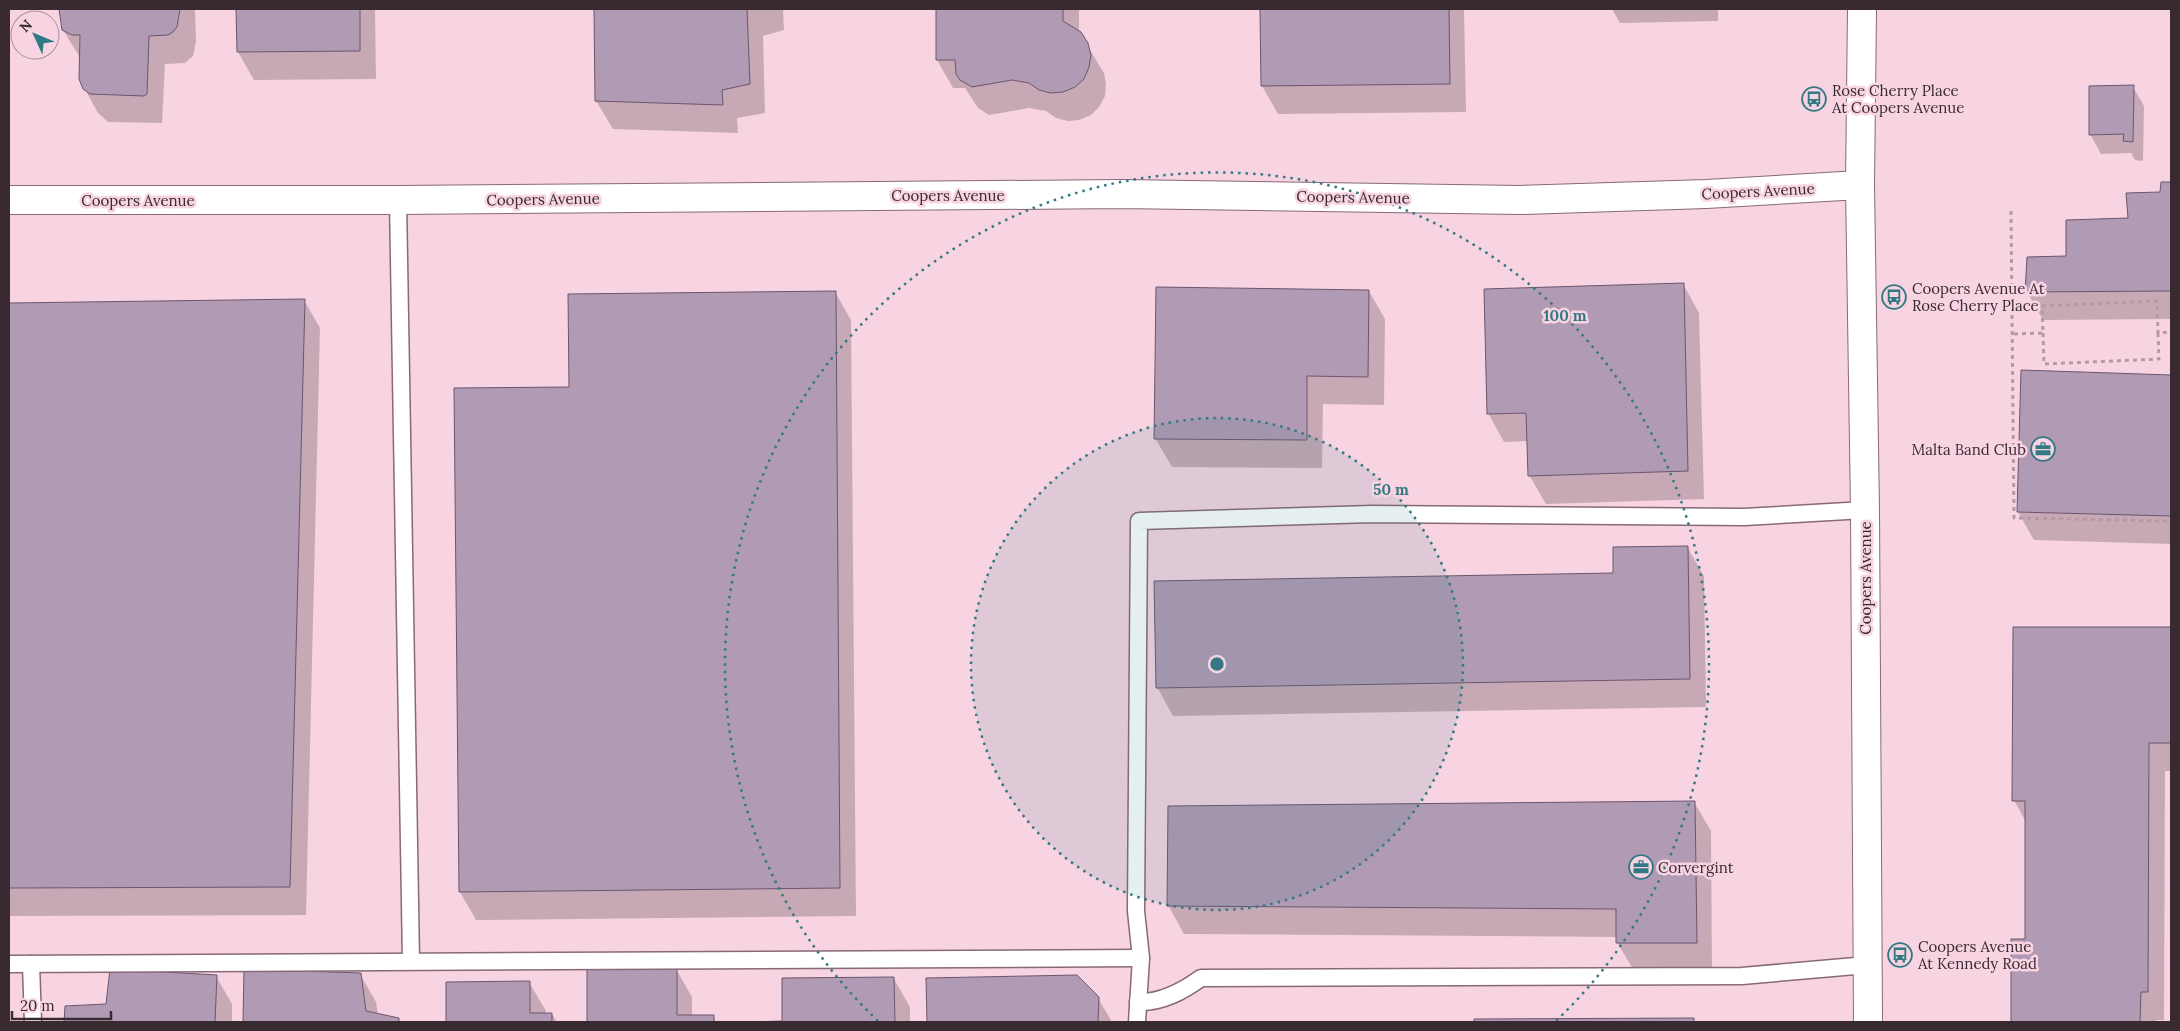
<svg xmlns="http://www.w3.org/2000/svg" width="2180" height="1031" font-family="Lora,serif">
	<rect width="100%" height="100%" fill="#f8d4e3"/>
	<g fill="#0003">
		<path d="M61,9H195L196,41L193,56L185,63L165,64L162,123L108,122L98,113L82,84L81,59L61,27Z"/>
		<path d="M238,9H375L376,79L254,80L238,52Z"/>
		<path d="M595,9H783L784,30L763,36L765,113L737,118L738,133L613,129L596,101Z"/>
		<path d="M938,9H1079V32L1104,73L1106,84L1105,96L1099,107L1091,115L1079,120L1068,121L1056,118L1046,111L1029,108L989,115L978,108L965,88H953L937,60Z"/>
		<path d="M1261,9H1464L1466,112L1278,114L1262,86Z"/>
		<path d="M1612,9H1718V21L1620,23Z"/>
		<path d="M2133,87L2144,106L2143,161L2135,160L2131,153L2101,154L2090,134Z"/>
		<path d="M2162,183H2171V319L2043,320L2027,292L2067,258L2129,220L2161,193Z"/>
		<path d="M1683,284L1699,313L1704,499L1546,504L1529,475L1528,441L1504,442L1488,413Z"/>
		<path d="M1369,291L1385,319L1384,405L1323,404L1322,468L1172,467L1155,438Z"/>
		<path d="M835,292L851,320L856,916L476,920L460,892L456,389L570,388Z"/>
		<path d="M304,300L320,328L306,915L9,916V304Z"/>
		<path d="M2023,371L2171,376V544L2034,540L2018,512Z"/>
		<path d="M1687,547L1704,576L1706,707L1173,716L1157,687L1615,574Z"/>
		<path d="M2014,628H2171V771H2165L2164,1020H2156V1022H2012L2013,940H2026V822L2014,800Z"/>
		<path d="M1694,802L1711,831L1712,971H1634L1617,942V937L1184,934L1168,905Z"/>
		<path d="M676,969L692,997V1016H713L716,1022H588V970Z"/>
		<path d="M245,970L360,974L376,1002L378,1015L399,1020L400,1022H245Z"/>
		<path d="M216,976L232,1004V1022H66L67,1007L107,1005Z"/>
		<path d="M783,979H894L910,1007V1022H780H783Z"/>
		<path d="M928,979L1098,998L1112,1022H928Z"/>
		<path d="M529,982L546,1011V1014H552L557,1022H448L447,983Z"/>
		<path d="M1693,1020L1695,1022H1475V1021Z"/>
	</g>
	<g fill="#b19ab4" stroke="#6b566d">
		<path d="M59,9H180L177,27L173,32L168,35L149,36L147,94L144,96L90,94L83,89L79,79L80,35H72L62,30Z"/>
		<path d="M236,9H360V51L237,52Z"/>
		<path d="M594,9H747L750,84L722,90L723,105L595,101Z"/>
		<path d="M936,9H1063V21L1081,32L1088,43L1091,55L1089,67L1084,79L1075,87L1063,92L1051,93L1039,90L1029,83L1012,80L972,87L960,80L956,74L955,60H936Z"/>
		<path d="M1260,9H1449L1450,84L1261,86Z"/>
		<path d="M2134,85L2133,142L2123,141L2124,134L2089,135V86Z"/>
		<path d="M2161,182H2171V291L2025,292L2027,257L2066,256V220L2128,218L2126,193L2160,192Z"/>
		<path d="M1684,283L1688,471L1528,476L1526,413L1487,414L1484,289Z"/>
		<path d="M1156,287L1369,290L1368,377L1307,376V440L1154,439Z"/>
		<path d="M836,291L840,888L459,892L454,388L569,387L568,294Z"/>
		<path d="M305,299L290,887L9,888V303Z"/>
		<path d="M2021,370L2171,375V516L2017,512Z"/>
		<path d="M1688,546L1690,679L1156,688L1154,581L1613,573V547Z"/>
		<path d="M2013,627H2171V743H2149L2148,992H2141L2140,1022H2011V939H2025V801H2012Z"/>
		<path d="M1695,801L1697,943H1616V909L1167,906L1168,806Z"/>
		<path d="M677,968V1015H714V1022H587V969Z"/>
		<path d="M110,969L217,975L215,1022H64L65,1006L106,1004Z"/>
		<path d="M244,969L361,973L366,1011L399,1018V1022H243Z"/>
		<path d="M1077,975L1099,997L1098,1022H927L926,978Z"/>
		<path d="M894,977L895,1022H748L782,1021V978Z"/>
		<path d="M530,981V1013H552V1022H446V982Z"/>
		<path d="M1694,1018V1022H1474V1019Z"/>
	</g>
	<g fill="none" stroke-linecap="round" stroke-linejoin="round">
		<g stroke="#886976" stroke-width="19">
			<g id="lane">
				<path d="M398,200L411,961"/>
				<path d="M9,964L1141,958"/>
				<path d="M31,964L33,1022"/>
				<path d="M1138,1002C1162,1003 1183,991 1201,978L1742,976L1867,965"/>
				<path d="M1137,1022L1141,958L1136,911L1139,521L1372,514L1744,517L1865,510"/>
			</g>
		</g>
		<g stroke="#886976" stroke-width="30">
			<g id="street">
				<path d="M1862,9L1860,185L1865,510L1868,1022"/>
				<path d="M9,200H398L1122,194L1520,200L1706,194L1860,185"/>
			</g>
		</g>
		<g stroke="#b599a4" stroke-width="3" stroke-dasharray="4 4" stroke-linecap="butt">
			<path d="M2011,211L2014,518L2171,521"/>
			<path d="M2043,333L2044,364L2159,359L2158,333"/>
			<path d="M2014,334L2043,333L2042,306L2157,301L2158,333L2171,332"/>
		</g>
		<use href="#lane" stroke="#fff" stroke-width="16"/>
		<use href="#street" stroke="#fff" stroke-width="28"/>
	</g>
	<circle cx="1217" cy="664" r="246" fill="#327983" fill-opacity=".12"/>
	<g fill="none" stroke="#327983" stroke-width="2.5" stroke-dasharray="2.5 5">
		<circle cx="1217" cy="664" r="246"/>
		<path d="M878 1021A492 492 0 1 1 1556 1021"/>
	</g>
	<defs>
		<g id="bus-ring" transform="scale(1.25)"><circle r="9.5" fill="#f8d4e3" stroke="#327983" stroke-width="1.5"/><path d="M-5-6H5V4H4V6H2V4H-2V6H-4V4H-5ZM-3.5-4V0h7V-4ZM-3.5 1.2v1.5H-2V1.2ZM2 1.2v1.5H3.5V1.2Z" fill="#327983"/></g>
		<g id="office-ring" transform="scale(1.25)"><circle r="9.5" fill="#f8d4e3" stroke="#327983" stroke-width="1.5"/><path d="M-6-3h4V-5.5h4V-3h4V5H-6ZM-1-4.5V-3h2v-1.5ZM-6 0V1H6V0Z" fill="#327983"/></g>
	</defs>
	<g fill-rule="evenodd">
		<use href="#bus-ring" x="1814" y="99"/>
		<use href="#bus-ring" x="1894" y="297"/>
		<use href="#office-ring" x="2043" y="449"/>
		<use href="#office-ring" x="1641" y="867"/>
		<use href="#bus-ring" x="1900" y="955"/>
	</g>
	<g text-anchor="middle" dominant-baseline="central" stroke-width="5" stroke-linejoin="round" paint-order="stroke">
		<g font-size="15" fill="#382a30" stroke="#f8d4e3" text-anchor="start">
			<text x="1832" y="90">Rose Cherry Place<tspan x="1832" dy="17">At Coopers Avenue</tspan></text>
			<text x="1912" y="288">Coopers Avenue At<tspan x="1912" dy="17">Rose Cherry Place</tspan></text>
			<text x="2026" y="449" text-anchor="end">Malta Band Club</text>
			<text x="1658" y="867">Corvergint</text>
			<text x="1918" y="946">Coopers Avenue<tspan x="1918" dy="17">At Kennedy Road</tspan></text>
		</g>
		<g font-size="15" fill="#382a30" stroke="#f8d4e3">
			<text transform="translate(1758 191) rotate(-3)">Coopers Avenue</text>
			<text x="948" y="195">Coopers Avenue</text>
			<text transform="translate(1353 197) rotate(1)">Coopers Avenue</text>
			<text transform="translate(543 199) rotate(-1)">Coopers Avenue</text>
			<text x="138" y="200">Coopers Avenue</text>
			<text transform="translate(1865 578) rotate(-90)">Coopers Avenue</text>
		</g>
	</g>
	<circle cx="1217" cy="664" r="8" fill="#327983" stroke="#f8d4e3" stroke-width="2.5"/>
	<g font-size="15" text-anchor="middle" font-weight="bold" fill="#327983" stroke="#f8d4e3" stroke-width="5" stroke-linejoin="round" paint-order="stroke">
		<text x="1565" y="321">100 m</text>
		<text x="1391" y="495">50 m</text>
	</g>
	<rect width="2180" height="1031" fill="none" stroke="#382a30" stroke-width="20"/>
	<g transform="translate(35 35) rotate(314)"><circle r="24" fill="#f8d4e3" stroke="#ab909b"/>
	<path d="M0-4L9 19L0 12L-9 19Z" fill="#327983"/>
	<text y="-8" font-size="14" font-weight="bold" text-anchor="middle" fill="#382a30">N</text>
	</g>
	<path d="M12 1011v8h99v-8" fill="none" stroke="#382a30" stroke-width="2.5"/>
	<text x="20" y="1011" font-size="15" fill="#382a30" stroke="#f8d4e3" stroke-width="4" paint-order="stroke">20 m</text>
</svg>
